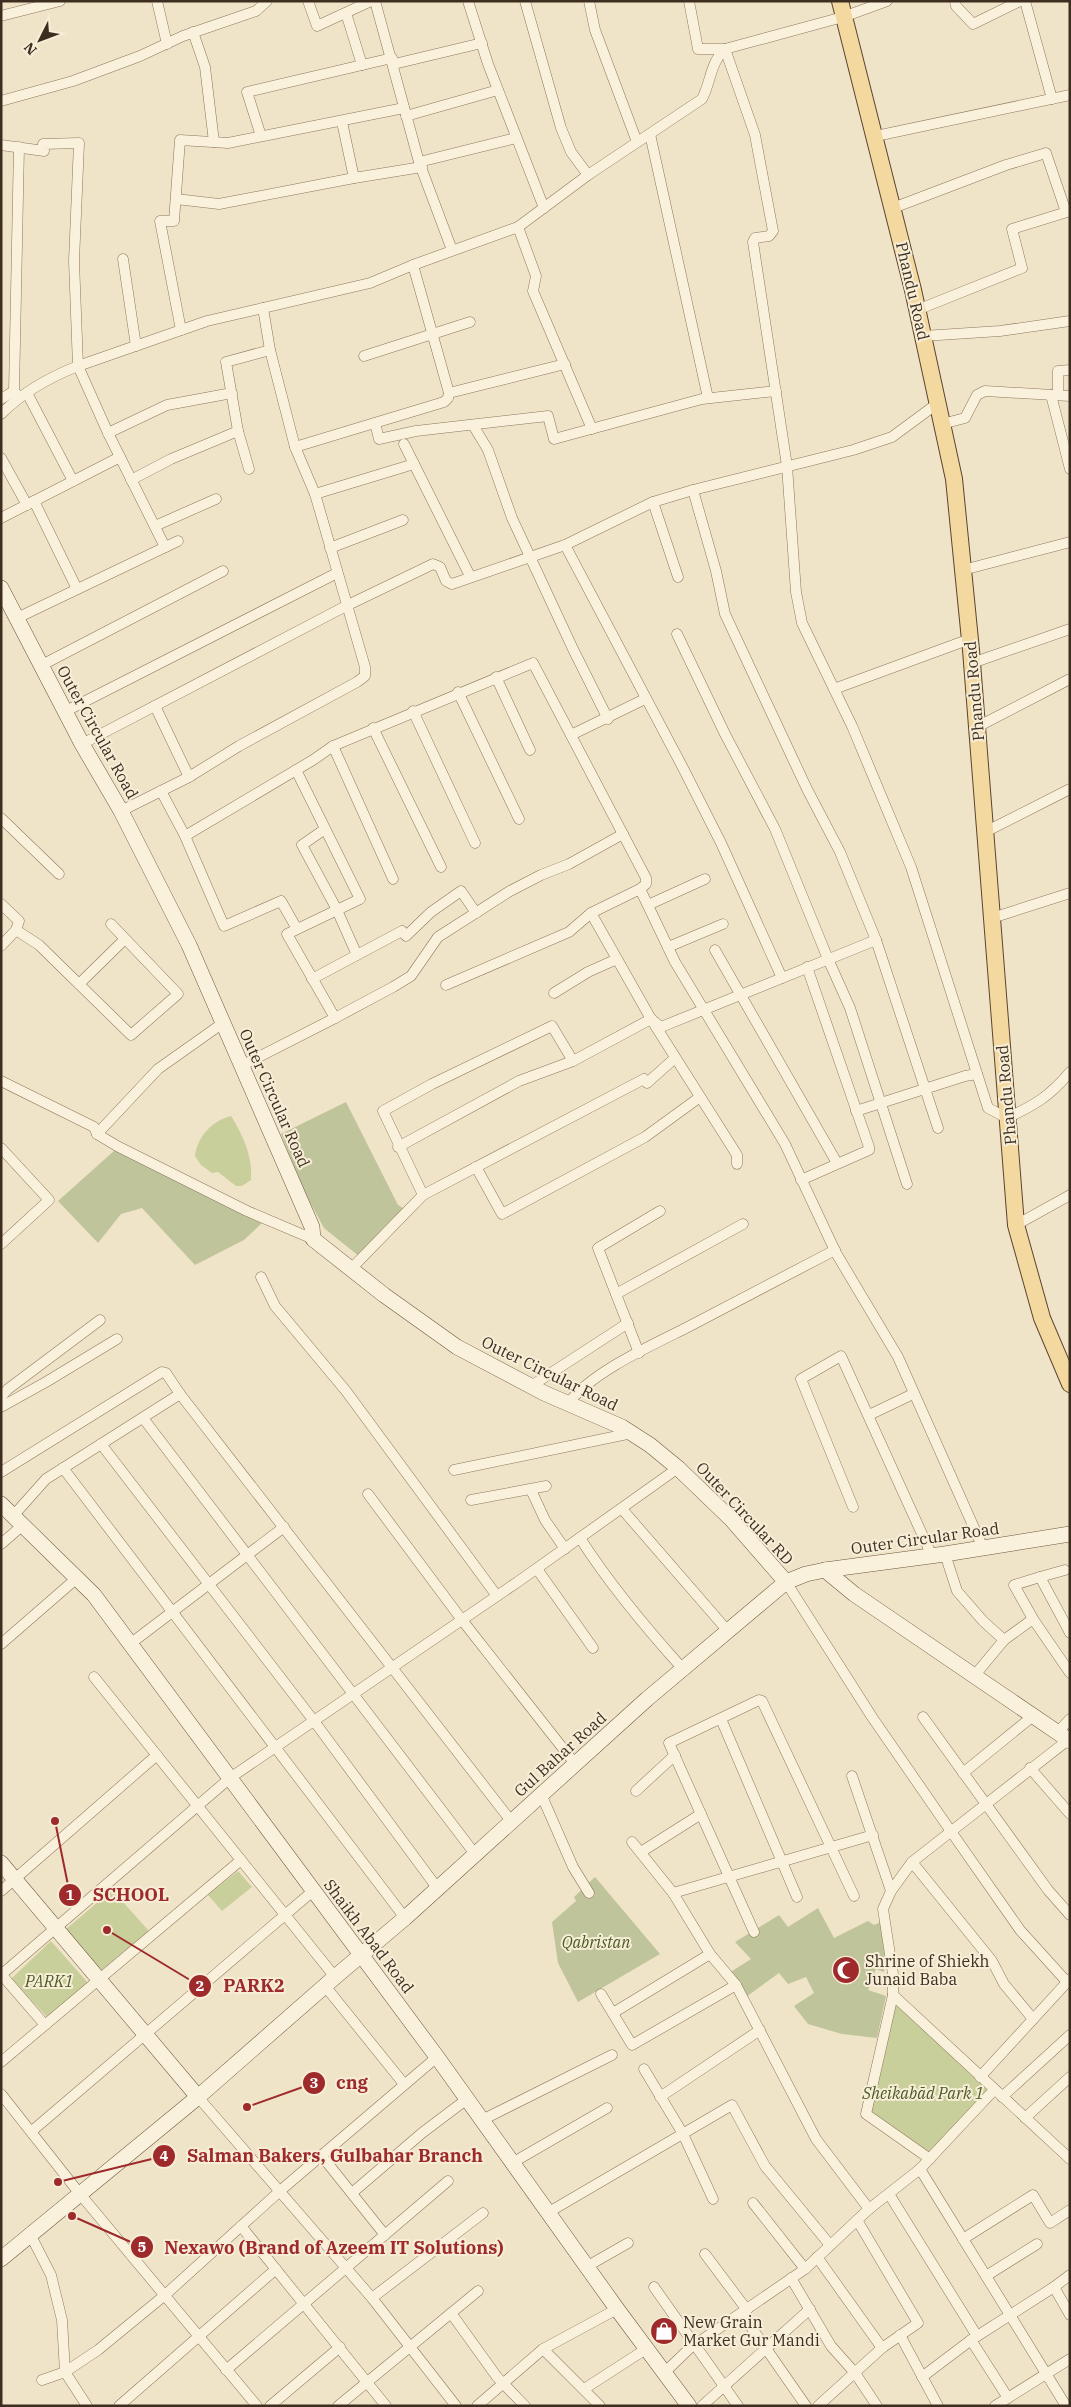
<svg xmlns="http://www.w3.org/2000/svg" width="1071" height="2407" font-family="'IBM Plex Serif',serif">
	<rect width="100%" height="100%" fill="#f0e4c8"/>
	<g fill="#c9cf9b">
		<path d="M231,1116C243,1135 253,1157 251,1180L242,1186H236L218,1172L212,1173L201,1165L195,1156C197,1138 212,1120 231,1116Z"/>
		<path d="M238,1871L252,1887L222,1911L208,1895Z"/>
		<path d="M112,1890L149,1931L100,1971L65,1930Z"/>
		<path d="M51,1941L88,1983L48,2018L11,1979Z"/>
		<path d="M893,1995L994,2090L930,2159L866,2114Z"/>
	</g>
	<g fill="#bfc49a">
		<path d="M346,1102L398,1205L408,1211L360,1257L324,1228L305,1193L281,1134Z"/>
		<path d="M115,1150L262,1223L244,1240L195,1265L142,1208L121,1214L98,1243L58,1201Z"/>
		<path d="M595,1877L660,1954L578,2002L558,1963L552,1922L576,1901L574,1897Z"/>
		<path d="M818,1908L834,1938L868,1921L874,1925L885,1920L890,1955H884V1972L876,1969L868,1990L886,1996L877,2038L842,2034L808,2024L794,2006L814,1993L806,1977L788,1984L779,1973L746,1997L729,1973L751,1959L735,1942L779,1915L788,1927Z"/>
	</g>
	<g fill="none" stroke-linecap="round" stroke-linejoin="round">
		<g stroke="#8d765c" stroke-width="11">
			<g id="street">
				<path d="M157,1L167,44"/>
				<path d="M308,1L317,26L371,1"/>
				<path d="M375,1L419,162L452,250"/>
				<path d="M468,1L488,64L544,208"/>
				<path d="M525,1L561,128L571,152L588,175"/>
				<path d="M589,1L595,30L637,142"/>
				<path d="M689,1L698,49H725L755,135L773,231L769,236L755,238L753,242L787,466L796,592L802,623L852,726L911,867L988,1108L1007,1118C1035,1105 1050,1096 1070,1072"/>
				<path d="M955,1L956,6L973,24L1020,1"/>
				<path d="M1025,1L1052,99"/>
				<path d="M346,13L362,65"/>
				<path d="M1,16L60,1"/>
				<path d="M193,32L205,67L214,142"/>
				<path d="M394,64L482,43"/>
				<path d="M1,101L73,81L140,56L183,36L256,11L267,1"/>
				<path d="M406,116L498,90"/>
				<path d="M650,134L708,398"/>
				<path d="M261,136L247,92L392,58"/>
				<path d="M876,136L1070,95"/>
				<path d="M1,145L44,151L43,144L79,143L74,261L78,366L108,433L165,547"/>
				<path d="M419,162L516,138"/>
				<path d="M354,178L422,167"/>
				<path d="M176,199L219,204L354,178L342,122"/>
				<path d="M893,208L1006,165L1046,153L1066,212"/>
				<path d="M518,227L536,276L533,291L592,429"/>
				<path d="M123,259L136,346"/>
				<path d="M917,310L1022,268L1012,229L1070,211"/>
				<path d="M181,330L160,221H174L180,140L228,143L404,108"/>
				<path d="M923,336L1000,331L1070,321"/>
				<path d="M364,356L470,322"/>
				<path d="M27,393L73,481"/>
				<path d="M449,393L565,364"/>
				<path d="M1051,395L1070,469"/>
				<path d="M1058,395V371L1070,370"/>
				<path d="M19,397L14,391L19,147"/>
				<path d="M1,399L14,391"/>
				<path d="M1,414C22,393 50,377 78,366L207,321L370,283L413,265L518,227L588,175L702,99C711,82 710,63 725,49L843,17L887,1"/>
				<path d="M375,423L379,439L416,431L548,416L554,439L702,399L776,391"/>
				<path d="M942,424L965,418L977,395L985,391L1070,396"/>
				<path d="M473,425L488,450L512,518L573,649L608,719"/>
				<path d="M108,433L167,405L232,393"/>
				<path d="M404,444L470,576"/>
				<path d="M295,447L444,402L448,398L449,393L413,265"/>
				<path d="M1,458L27,505"/>
				<path d="M249,469L238,431L226,362L270,350"/>
				<path d="M131,480L171,459L238,431"/>
				<path d="M693,490L716,571L725,614L807,789L840,852L876,940L938,1128"/>
				<path d="M315,494L414,464"/>
				<path d="M34,501L77,589"/>
				<path d="M653,502L678,577"/>
				<path d="M1,518L120,457"/>
				<path d="M155,526L216,499"/>
				<path d="M565,545L682,766L721,843L782,978"/>
				<path d="M330,548L403,520"/>
				<path d="M963,570L1070,542"/>
				<path d="M17,618L178,541"/>
				<path d="M677,634L725,734L775,829L828,959L850,1008L907,1184"/>
				<path d="M972,663L1070,629"/>
				<path d="M40,666L223,571"/>
				<path d="M496,677L530,750"/>
				<path d="M834,689L970,639"/>
				<path d="M458,692L519,819"/>
				<path d="M155,706L189,777"/>
				<path d="M413,711L475,843"/>
				<path d="M64,712L337,573"/>
				<path d="M977,727L1070,679"/>
				<path d="M373,728L441,867"/>
				<path d="M571,735L645,699"/>
				<path d="M82,744L346,606L433,564L440,567L446,581L452,584L565,545L653,502L693,490L853,450L892,437L938,403"/>
				<path d="M333,746L393,879"/>
				<path d="M161,791L185,836L224,926L281,901L297,929"/>
				<path d="M121,811L189,777L239,746L357,682L365,676V667L315,494L295,447L270,350L263,308"/>
				<path d="M1,818L59,874"/>
				<path d="M325,829L302,845L336,908L357,955"/>
				<path d="M985,832L1070,789"/>
				<path d="M185,836L313,760L333,746L533,663L646,878V884L640,889L591,913L651,1019L737,1155V1164"/>
				<path d="M640,889L675,962L785,1144L836,1253L898,1357L983,1548"/>
				<path d="M1,904L19,921L16,930L1,946"/>
				<path d="M648,905L705,879"/>
				<path d="M992,918L1070,893"/>
				<path d="M16,930L39,945L131,1035L178,994L111,924"/>
				<path d="M668,947L723,924"/>
				<path d="M715,950L837,1163"/>
				<path d="M312,979L402,931L406,936L431,912L461,891L476,913"/>
				<path d="M79,984L125,939"/>
				<path d="M446,985L569,932L591,913"/>
				<path d="M554,993L588,972L617,959"/>
				<path d="M335,1018L393,987L411,976L438,937L510,891L541,875L569,864L623,834"/>
				<path d="M241,1066L335,1018L287,934L360,899L296,770"/>
				<path d="M1,1081L94,1127L97,1134L117,1146L247,1211L313,1239"/>
				<path d="M856,1111L965,1076L977,1074"/>
				<path d="M97,1134L158,1069L223,1023"/>
				<path d="M398,1147L519,1081L573,1061L651,1019L661,1027L876,940"/>
				<path d="M1,1148L49,1200L1,1244"/>
				<path d="M476,1167L502,1214L645,1137L700,1097"/>
				<path d="M801,1180L869,1150V1147L807,967"/>
				<path d="M423,1195L383,1111L432,1084L552,1026L573,1061"/>
				<path d="M1016,1225L1070,1195"/>
				<path d="M351,1269L423,1195L644,1079L647,1083L675,1058"/>
				<path d="M261,1277L275,1306L346,1391L497,1596"/>
				<path d="M616,1294L743,1224"/>
				<path d="M639,1353L598,1248L660,1211"/>
				<path d="M531,1386L628,1323"/>
				<path d="M1,1397L8,1389L100,1320"/>
				<path d="M568,1404C590,1373 652,1345 686,1328C735,1302 785,1276 835,1250"/>
				<path d="M1,1407L46,1382L117,1339"/>
				<path d="M869,1415L913,1394"/>
				<path d="M143,1418L475,1854"/>
				<path d="M101,1444L314,1721L438,1889"/>
				<path d="M63,1468L405,1918"/>
				<path d="M454,1470L632,1433"/>
				<path d="M1,1472L162,1372L166,1373L180,1394L511,1821"/>
				<path d="M531,1490L545,1520L565,1549"/>
				<path d="M368,1494L462,1620L576,1765"/>
				<path d="M471,1500L546,1486"/>
				<path d="M853,1507L801,1379L841,1356L932,1556"/>
				<path d="M622,1509L727,1630"/>
				<path d="M13,1516L46,1479L180,1394"/>
				<path d="M580,1538C610,1585 646,1628 683,1669"/>
				<path d="M1,1544L23,1525"/>
				<path d="M945,1554L957,1591L983,1621L1004,1640L975,1675"/>
				<path d="M537,1569L593,1648"/>
				<path d="M1040,1577L1065,1570"/>
				<path d="M786,1582L872,1717L950,1830L1020,1930L1067,1982"/>
				<path d="M1070,1633L1040,1577L1014,1585L1033,1619L1070,1673"/>
				<path d="M1004,1640L1033,1619"/>
				<path d="M1,1644L77,1578"/>
				<path d="M130,1644L284,1527"/>
				<path d="M94,1677L335,1977"/>
				<path d="M923,1717L1048,1890L1070,1915"/>
				<path d="M721,1719L797,1897"/>
				<path d="M1057,1733L1070,1719"/>
				<path d="M1030,1768L1070,1814"/>
				<path d="M963,1773L1033,1716"/>
				<path d="M852,1776L891,1891L883,1909L893,1974V1995L1070,2159"/>
				<path d="M636,1791L675,1755"/>
				<path d="M541,1794L573,1867L589,1893"/>
				<path d="M632,1842L673,1893L710,1954L736,1985L816,2139L869,2209"/>
				<path d="M641,1852L701,1814"/>
				<path d="M912,1862L992,1961L1004,1984L1033,2019"/>
				<path d="M1,1891L157,1755"/>
				<path d="M891,1891L912,1862L1068,1740"/>
				<path d="M673,1893L873,1835"/>
				<path d="M754,1932L669,1743L759,1700L762,1701L854,1896"/>
				<path d="M1,1974L45,2025"/>
				<path d="M1,1975L230,1778L519,1581L678,1468"/>
				<path d="M325,1986L404,2084"/>
				<path d="M601,1994L632,2045L736,1985"/>
				<path d="M893,1995L866,2114L930,2159"/>
				<path d="M613,2013L710,1954"/>
				<path d="M1,2062L241,1860"/>
				<path d="M644,2069L683,2134L713,2199"/>
				<path d="M980,2077L1070,1979"/>
				<path d="M1,2094L80,2194L257,2406"/>
				<path d="M198,2097L372,2298L456,2406"/>
				<path d="M660,2097L760,2030"/>
				<path d="M1002,2097L1070,2035"/>
				<path d="M1025,2118L1070,2077"/>
				<path d="M482,2120L612,2055"/>
				<path d="M32,2131L313,1891"/>
				<path d="M321,2155L385,2235"/>
				<path d="M512,2163L607,2108"/>
				<path d="M920,2169L1066,2406"/>
				<path d="M352,2193L422,2133L467,2099"/>
				<path d="M889,2194L977,2336"/>
				<path d="M753,2203L805,2269"/>
				<path d="M549,2212L732,2105L765,2166L830,2245"/>
				<path d="M241,2226L386,2406"/>
				<path d="M30,2234L51,2275L62,2320L65,2372L87,2406"/>
				<path d="M963,2239L1033,2195L1050,2223L1070,2210"/>
				<path d="M705,2254L747,2310"/>
				<path d="M817,2257L882,2348L918,2323L857,2220"/>
				<path d="M586,2267L628,2243"/>
				<path d="M986,2276L1037,2244"/>
				<path d="M791,2278L831,2346L855,2373L877,2406"/>
				<path d="M654,2287L738,2406"/>
				<path d="M1054,2287L1070,2275"/>
				<path d="M372,2298L483,2213"/>
				<path d="M451,2313L497,2377L525,2406"/>
				<path d="M742,2314L806,2406"/>
				<path d="M900,2335L938,2406"/>
				<path d="M971,2340L1008,2398"/>
				<path d="M543,2349L600,2406"/>
				<path d="M226,2370L448,2181"/>
				<path d="M664,2373L690,2348L805,2269L869,2209L920,2169L994,2090"/>
				<path d="M922,2377L971,2340L1054,2287L1070,2315"/>
				<path d="M42,2380L65,2372L98,2350L165,2295L281,2190L437,2057"/>
				<path d="M584,2389L646,2349"/>
				<path d="M119,2406L276,2269"/>
				<path d="M270,2406L340,2347"/>
				<path d="M338,2406L478,2291"/>
				<path d="M477,2406L543,2349L617,2309"/>
				<path d="M702,2406L810,2309"/>
				<path d="M818,2406L882,2348"/>
				<path d="M995,2406L1070,2359"/>
			</g>
		</g>
		<g stroke="#6f573f" stroke-width="16">
			<g id="secondary">
				<path d="M1,588L82,744L121,811L189,945L312,1227L313,1239L384,1295L457,1347L544,1393L622,1427L650,1445L678,1468L731,1519L786,1582"/>
				<path d="M1,1504L94,1595L437,2057L617,2309L689,2406"/>
				<path d="M825,1570L854,1594L1070,1741"/>
				<path d="M1,1863L198,2097"/>
				<path d="M1,2259L198,2097L335,1977L405,1918L647,1699L786,1582L806,1574L825,1570L945,1554L1070,1534"/>
			</g>
		</g>
		<g stroke="#5b4430" stroke-width="18">
			<path id="primary" d="M840,1L913,290L954,479L971,650L1016,1225L1042,1318L1070,1384"/>
		</g>
		<use href="#street" stroke="#faf1dc" stroke-width="10"/>
		<use href="#secondary" stroke="#faf1dc" stroke-width="15"/>
		<use href="#primary" stroke="#f3d9a0" stroke-width="16"/>
	</g>
	<defs>
		<g id="mosque-disc" transform="scale(1.4375)"><circle r="9.5" fill="#9e2a2b" stroke="#f7eed8"/><path d="M3.5-4.9A6 6 0 1 0 3.5 4.9A5 5 0 1 1 3.5-4.9Z" fill="#fff"/></g>
		<g id="shop-disc" transform="scale(1.4375)"><circle r="9.5" fill="#9e2a2b" stroke="#f7eed8"/><path d="M-5-2.5h2.3a2.7 3.5 0 0 1 5.4 0H5L5.5 6h-11ZM-1.5-2.5h3a1.5 2.3 0 0 0-3 0Z" fill="#fff"/></g>
	</defs>
	<g fill-rule="evenodd">
		<use href="#mosque-disc" x="846" y="1970"/>
		<use href="#shop-disc" x="664" y="2331"/>
	</g>
	<g text-anchor="middle" dominant-baseline="central" stroke-width="4" stroke-linejoin="round" paint-order="stroke">
		<g font-size="16" fill="#3d2e20" stroke="#f7eed8">
			<text transform="translate(913 291) rotate(77)">Phandu Road</text>
			<text transform="translate(974 691) rotate(-95)">Phandu Road</text>
			<text transform="translate(98 732) rotate(61)">Outer Circular Road</text>
			<text transform="translate(1006 1095) rotate(-95)">Phandu Road</text>
			<text transform="translate(275 1098) rotate(66)">Outer Circular Road</text>
			<text transform="translate(550 1373) rotate(26)">Outer Circular Road</text>
			<text transform="translate(745 1513) rotate(47)">Outer Circular RD</text>
			<text transform="translate(925 1538) rotate(-8)">Outer Circular Road</text>
			<text transform="translate(560 1754) rotate(-42)">Gul Bahar Road</text>
			<text transform="translate(369 1936) rotate(53)">Shaikh Abad Road</text>
		</g>
		<g font-size="16" font-style="italic" fill="#4d5a26" stroke="#f7eed8">
			<text x="596" y="1942">Qabristan</text>
			<text x="49" y="1981">PARK1</text>
			<text x="923" y="2093">Sheikabād Park 1</text>
		</g>
		<g font-size="16" fill="#3d2e20" stroke="#f7eed8" text-anchor="start">
			<text x="865" y="1961">Shrine of Shiekh<tspan x="865" dy="18">Junaid Baba</tspan></text>
			<text x="683" y="2322">New Grain<tspan x="683" dy="18">Market Gur Mandi</tspan></text>
		</g>
	</g>
	<path fill="none" stroke="#9e2a2b" stroke-width="2" d="M55 1821L70 1895M107 1930L200 1986M247 2107L314 2083M58 2182L164 2156M72 2216L142 2247"/>
	<g fill="#9e2a2b" stroke="#f7eed8" stroke-width="2">
		<circle cx="55" cy="1821" r="5"/>
		<circle cx="107" cy="1930" r="5"/>
		<circle cx="247" cy="2107" r="5"/>
		<circle cx="58" cy="2182" r="5"/>
		<circle cx="72" cy="2216" r="5"/>
		<circle cx="70" cy="1895" r="12"/>
		<circle cx="200" cy="1986" r="12"/>
		<circle cx="314" cy="2083" r="12"/>
		<circle cx="164" cy="2156" r="12"/>
		<circle cx="142" cy="2247" r="12"/>
	</g>
	<g font-size="15" text-anchor="middle" font-weight="bold" fill="#fff">
		<text x="70" y="1900">1</text>
		<text x="200" y="1991">2</text>
		<text x="314" y="2088">3</text>
		<text x="164" y="2161">4</text>
		<text x="142" y="2252">5</text>
	</g>
	<g font-size="18" text-anchor="middle" font-weight="bold" fill="#9e2a2b" stroke="#f7eed8" stroke-width="4" stroke-linejoin="round" paint-order="stroke">
		<text x="131" y="1901">SCHOOL</text>
		<text x="254" y="1992">PARK2</text>
		<text x="352" y="2089">cng</text>
		<text x="335" y="2162">Salman Bakers, Gulbahar Branch</text>
		<text x="334" y="2254">Nexawo (Brand of Azeem IT Solutions)</text>
	</g>
	<rect width="1071" height="2407" fill="none" stroke="#3d2e20" stroke-width="5"/>
	<g transform="translate(40 40) rotate(228)" stroke="#f7eed8" stroke-width="4" paint-order="stroke">
	<path d="M0-4L9 19L0 12L-9 19Z" fill="#3d2e20"/>
	<text y="-8" font-size="14" font-weight="bold" text-anchor="middle" fill="#3d2e20">N</text>
	</g>
</svg>
